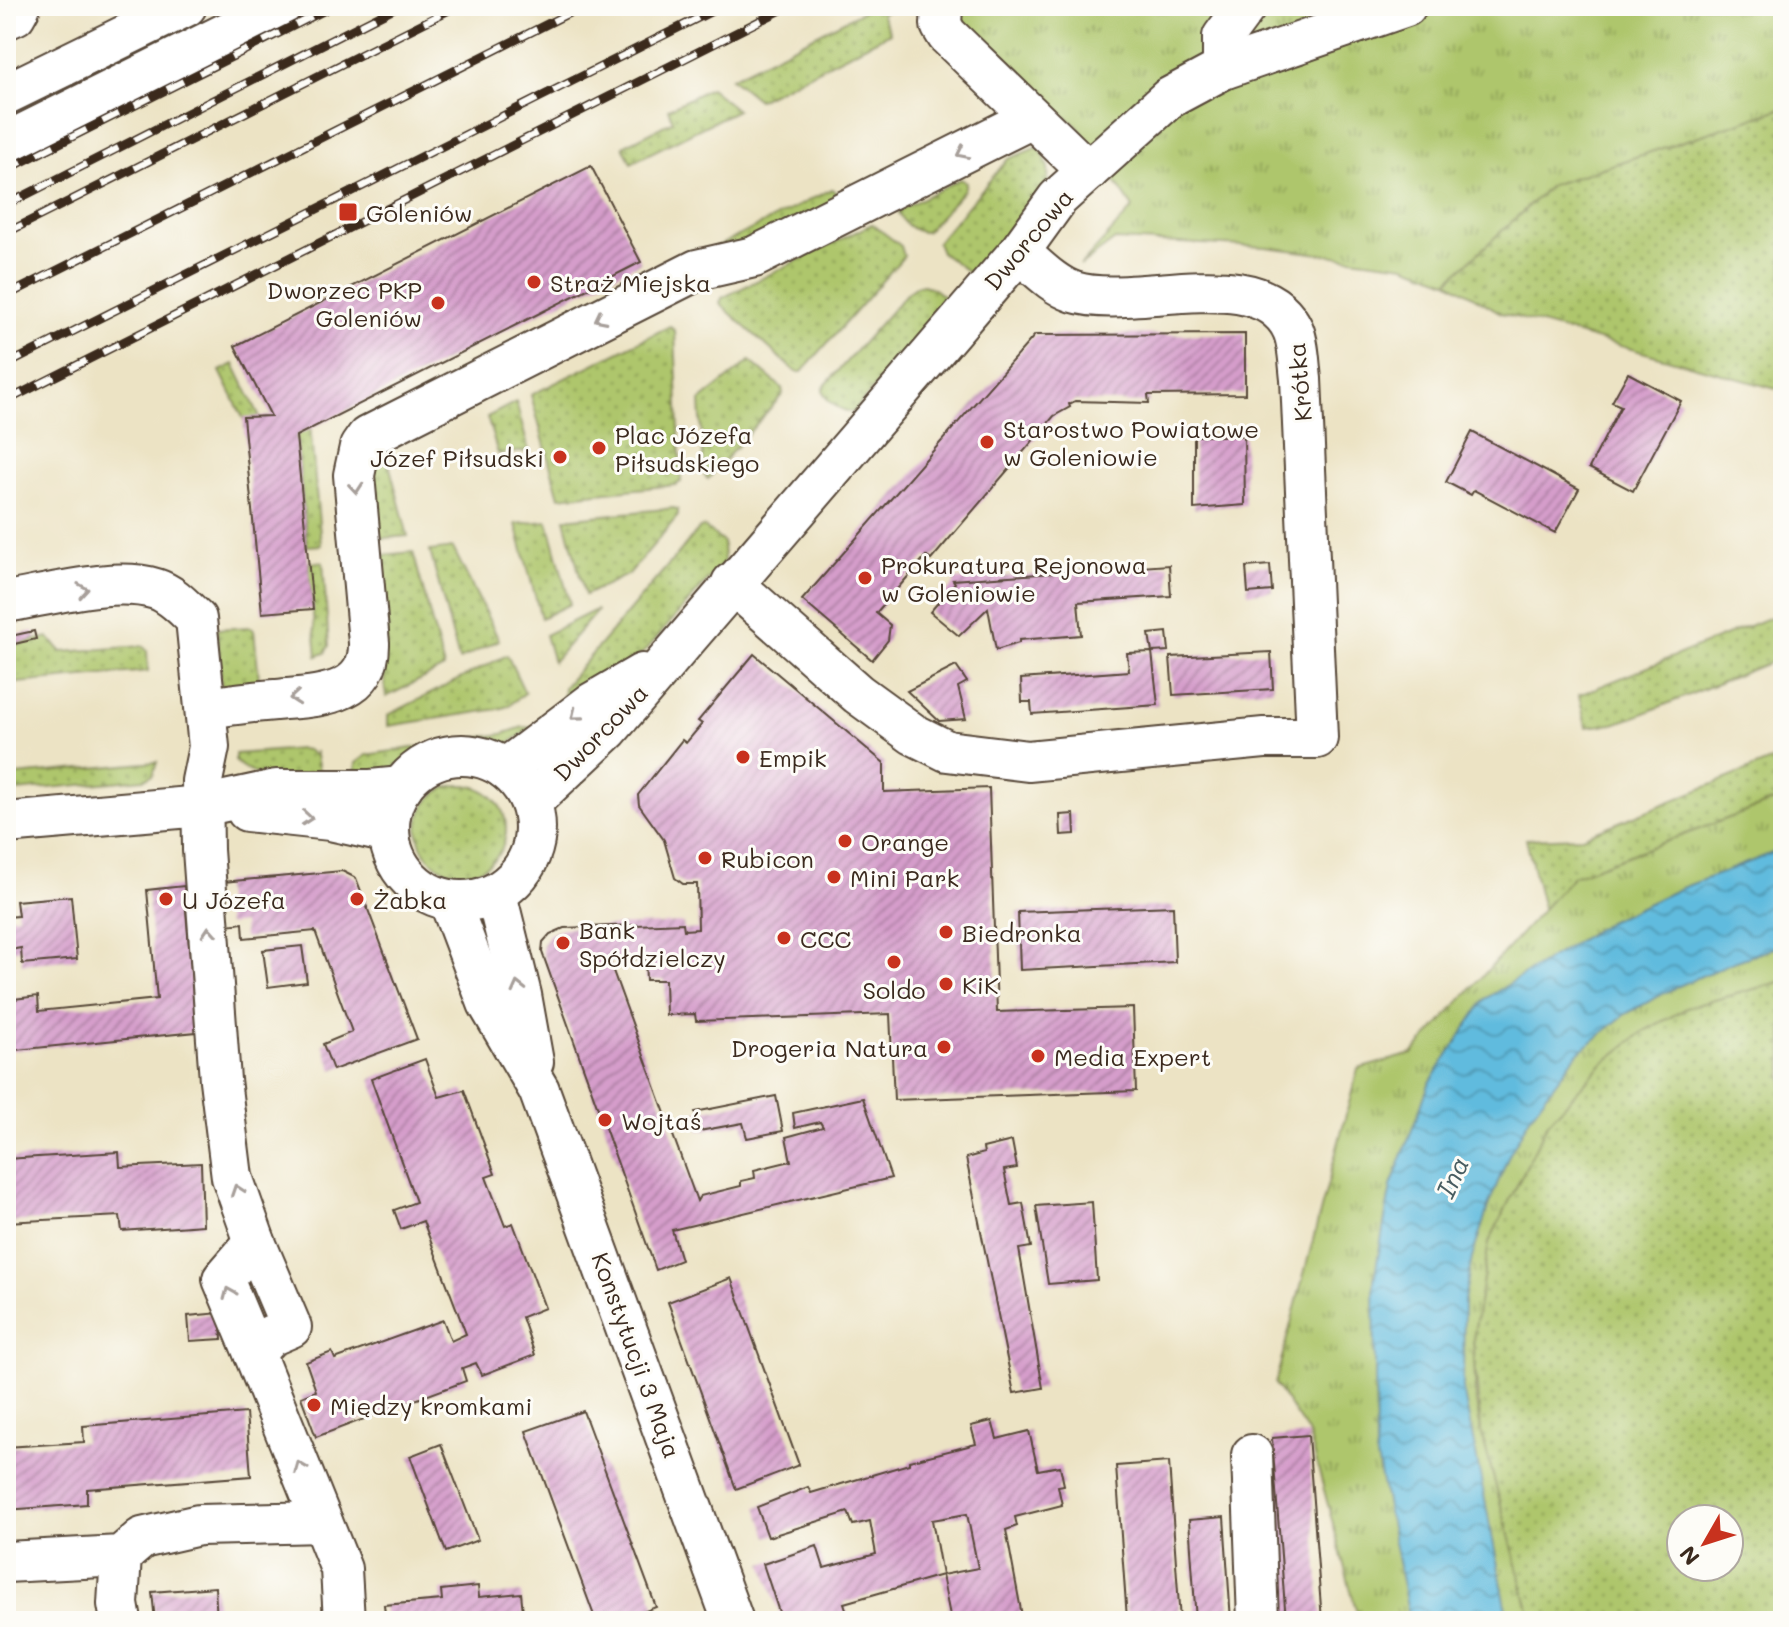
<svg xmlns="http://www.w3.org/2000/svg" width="1789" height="1627" font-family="Mali,sans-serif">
	<defs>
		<pattern id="grass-dots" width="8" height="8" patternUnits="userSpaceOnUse" patternTransform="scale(2)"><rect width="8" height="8" fill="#aec66c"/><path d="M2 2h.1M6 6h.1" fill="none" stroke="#8fa158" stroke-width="1.8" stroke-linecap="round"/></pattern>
		<pattern id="park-tufts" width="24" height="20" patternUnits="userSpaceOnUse" patternTransform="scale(2)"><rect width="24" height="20" fill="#aec66c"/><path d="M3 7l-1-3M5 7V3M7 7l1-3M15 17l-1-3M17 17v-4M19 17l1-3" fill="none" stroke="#8fa158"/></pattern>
		<pattern id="water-waves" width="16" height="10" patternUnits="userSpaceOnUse" patternTransform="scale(2)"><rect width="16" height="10" fill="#60bbde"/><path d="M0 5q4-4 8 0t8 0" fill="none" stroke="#5098b3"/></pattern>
		<pattern id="building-hatch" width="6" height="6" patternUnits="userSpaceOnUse" patternTransform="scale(2)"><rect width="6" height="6" fill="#d59dcb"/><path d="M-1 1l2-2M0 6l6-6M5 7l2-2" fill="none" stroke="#ae80a4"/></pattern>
	</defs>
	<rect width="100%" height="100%" fill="#fdfcf7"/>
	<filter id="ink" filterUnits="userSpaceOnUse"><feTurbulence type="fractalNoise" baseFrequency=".0125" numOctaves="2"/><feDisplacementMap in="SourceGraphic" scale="16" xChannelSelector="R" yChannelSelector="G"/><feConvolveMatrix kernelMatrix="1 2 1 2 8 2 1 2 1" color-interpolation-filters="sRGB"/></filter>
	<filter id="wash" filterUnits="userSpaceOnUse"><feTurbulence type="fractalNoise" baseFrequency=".006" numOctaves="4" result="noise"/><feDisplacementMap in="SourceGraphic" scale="32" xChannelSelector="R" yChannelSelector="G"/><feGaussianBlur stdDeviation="1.8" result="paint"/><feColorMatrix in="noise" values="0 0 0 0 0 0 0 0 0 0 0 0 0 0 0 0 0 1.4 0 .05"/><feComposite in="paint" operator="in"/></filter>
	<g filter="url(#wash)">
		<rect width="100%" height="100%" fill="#ece3c4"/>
		<g fill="url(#grass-dots)" stroke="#747845" stroke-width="2" fill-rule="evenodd">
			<path d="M873,6H896L881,14L890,33L758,100L731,78Z"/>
			<path d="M710,88L737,110L631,163L623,146L673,121L668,109Z"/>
			<path d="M1783,108V391L1501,313L1448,281L1551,185Z"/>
			<path d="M1038,147C1050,163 1051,175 1044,193L972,275L941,252L937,242L1008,159Z"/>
			<path d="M960,179L966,182L964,190L926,232C915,233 902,223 898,212L903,208Z"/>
			<path d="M832,189L843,199L750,246L692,259Z"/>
			<path d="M872,224L901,246L904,256L802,372H796L720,304L722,298Z"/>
			<path d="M924,285L934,289L949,301L853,412C841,411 823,401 823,388L906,294L916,286Z"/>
			<path d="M670,326L675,331L681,482L675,485L559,497L531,395Z"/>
			<path d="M750,361L782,388L783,394L708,479L704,475L700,401Z"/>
			<path d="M234,364L263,423L246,424L220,371Z"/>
			<path d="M516,402L529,451L498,454L487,417Z"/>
			<path d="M309,414L321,545L307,546L294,415Z"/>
			<path d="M383,441L408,536L371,539L372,452Z"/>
			<path d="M674,508L678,510V516L629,574L585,595L565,519Z"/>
			<path d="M548,521L570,604L541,618L516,524Z"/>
			<path d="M704,527L723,542L724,562L646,650L623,669L563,708L564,687L700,528Z"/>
			<path d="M453,548L499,640L459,660L430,551Z"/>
			<path d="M413,552L444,668L386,697L373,556Z"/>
			<path d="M323,562L329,646L325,653L317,656L308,563Z"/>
			<path d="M596,610L597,611L553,662L545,635Z"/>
			<path d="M1783,612V657L1637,716L1613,724L1586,727L1579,695Z"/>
			<path d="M251,627L254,630L260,689L222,691L217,629Z"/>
			<path d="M48,637L62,652L143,646L147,651L148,671L6,684V647Z"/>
			<path d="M507,655L525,693L508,706L499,709L388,726V715Z"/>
			<path d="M523,727L532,728L498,750L452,745L418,757L403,768L354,779L356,763L367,755L502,734Z"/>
			<path d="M300,749L307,750L315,756V751L320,775C291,776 258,784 235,761V754Z"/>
			<path d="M1783,756V798L1573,876L1543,909L1526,839L1582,837Z"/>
			<path d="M157,762L153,775L144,779L6,792V776Z"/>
			<circle cx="462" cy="829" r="44"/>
			<path d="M1783,981V1621H1532L1481,1431L1473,1339L1489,1242L1547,1124L1602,1064L1644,1031L1689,1007ZM1681,1519H1729V1567H1681Z"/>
		</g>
		<g fill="url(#park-tufts)" stroke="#747845" stroke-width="2">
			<path d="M935,6H1783V108L1551,185L1448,281L1405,265L1266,247L1115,240L1080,266L1133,208L1077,125L958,44Z"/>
			<path d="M1783,798V981L1689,1007L1644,1031L1602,1064L1547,1124L1489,1242L1473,1339L1476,1402L1481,1431L1532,1621H1359L1309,1434L1275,1384L1358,1069L1412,1054L1573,876Z"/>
		</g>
		<path fill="url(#water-waves)" stroke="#4e727e" stroke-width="2" d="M1783,849V945L1731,963L1672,989L1624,1015L1576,1055L1530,1117L1509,1155L1489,1204L1472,1258L1464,1300L1463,1389L1509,1621H1410L1376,1453L1374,1279L1391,1186L1429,1084L1485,999L1608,922L1679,889Z"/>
		<g id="blocks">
			<g fill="url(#building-hatch)">
				<path d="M591,166L641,262L296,436L313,609L262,613L243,417L271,416L235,346Z"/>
				<path d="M1245,334V394L1148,395L1149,403L1075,401L1069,404L1070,407L1054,416L931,560L926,556L876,613L890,625L888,640L872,660L802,600L1035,335Z"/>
				<path d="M1628,373L1681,401L1633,491L1589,468L1621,406L1612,402Z"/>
				<path d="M1472,432L1579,489L1555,533L1474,490L1471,495L1446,482Z"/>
				<path d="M1194,436H1244L1245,505L1194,509Z"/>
				<path d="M1169,565L1171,596L1078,602L1081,635L1019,640V643L996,650L988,608L959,636L930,612L955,583L953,580Z"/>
				<path d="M1270,565L1272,591L1248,593L1246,567Z"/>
				<path d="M34,631L36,639L6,646V637Z"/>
				<path d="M1167,632L1169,651L1152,652L1149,634Z"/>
				<path d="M1152,652L1158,705L1032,714L1031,702H1022L1021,679L1129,671L1127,653Z"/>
				<path d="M1271,652L1273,689L1173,695L1170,657Z"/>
				<path d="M754,654L884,763V792L989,788L997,1012L1133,1008L1136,1091L894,1100L890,1014L696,1021L695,1014L666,1015L665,980H646L645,958L609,960L697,1201L700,1196L741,1186V1181L755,1178L754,1170L791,1161L786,1137L823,1127L820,1122L795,1128L793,1113L863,1098L891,1178L672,1230L681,1260L656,1270L542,952L543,942L550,934L564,928L683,923L684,930L698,929L697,884H683L675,878L664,840L639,805L638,795L682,740L686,743L702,724L698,721Z"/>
				<path d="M956,666L967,682L958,687L966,719L939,721L907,691Z"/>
				<path d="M1074,814L1075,834L1061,835L1060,815Z"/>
				<path d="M342,871L356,878L417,1039L333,1070L323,1044L352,1032L315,931L244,938L243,923L227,925L223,882Z"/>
				<path d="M184,886L196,1032L6,1051V1000L38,996L39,1011L157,999L147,890Z"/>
				<path d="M71,896L77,959L22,964L21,948L10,950L7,917L18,916L16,901Z"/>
				<path d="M1173,906L1175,962L1020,970L1018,912Z"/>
				<path d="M302,946L307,982L268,987L263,950Z"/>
				<path d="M425,1059L439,1097L464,1090L495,1174L486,1177L505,1226L513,1223L545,1308L522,1317L535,1355L482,1375L476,1363L462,1368L466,1381L316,1437L301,1397L316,1391L306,1362L332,1352L335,1359L443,1320L451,1341L466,1334L423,1221L401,1229L394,1210L416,1202L371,1079Z"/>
				<path d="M776,1096L783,1131L747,1138L743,1123L699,1131L695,1112Z"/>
				<path d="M1012,1141L1017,1168L1004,1170L1011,1205L1023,1203L1031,1247L1019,1249L1043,1388L1014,1393L966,1158L984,1153L983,1148Z"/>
				<path d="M119,1152L120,1167L201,1163L203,1225L122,1231L120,1216L6,1222V1159Z"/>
				<path d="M1092,1202L1097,1280L1048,1284L1036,1206Z"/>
				<path d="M731,1278L799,1465L736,1489L668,1302Z"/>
				<path d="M220,1313L222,1339L190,1341L188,1316Z"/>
				<path d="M583,1411L656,1607L620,1621H596L526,1431Z"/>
				<path d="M246,1413L251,1476L87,1489V1504L6,1510V1447L84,1442L83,1426Z"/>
				<path d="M992,1421L997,1439L1029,1431L1038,1470L1060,1466L1064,1485L1058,1486L1062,1505L1015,1517L1017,1526L1006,1530L1023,1621H951L942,1575L978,1568L967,1514L932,1520L942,1575L844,1603L850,1621H782L763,1564L817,1546L824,1568L876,1554L870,1521L853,1525L848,1512L768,1537L757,1507L808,1487L811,1493L909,1464V1461L976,1444L971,1426Z"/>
				<path d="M1308,1435L1322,1621H1286L1272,1438Z"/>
				<path d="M441,1444L478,1540L446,1552L410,1456Z"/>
				<path d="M1169,1462L1180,1621H1154V1617L1127,1619L1116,1466Z"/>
				<path d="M1224,1517L1231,1621H1196L1189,1520Z"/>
				<path d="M478,1586L479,1597L521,1593L524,1621H386L384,1605L442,1600L441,1590Z"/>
				<path d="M215,1587L217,1621H155L152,1592Z"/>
			</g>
		</g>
	</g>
	<g filter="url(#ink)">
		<use href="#blocks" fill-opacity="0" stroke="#564637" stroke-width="2"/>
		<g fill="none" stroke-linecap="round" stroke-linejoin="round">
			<g stroke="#564637" stroke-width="44">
				<g id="minor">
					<path d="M942,6L941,25L947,35L1088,171"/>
					<path d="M6,19L15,15L20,6"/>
					<path d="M1223,69V37L1246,6"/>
					<path d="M6,94L186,6"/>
					<path d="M6,143L281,6"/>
					<path d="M732,583L858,694L913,734L947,751L1028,761L1264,738H1317L1301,379C1299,364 1299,344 1293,330C1261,259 1134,311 1074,292C1053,285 1036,266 1019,252"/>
					<path d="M6,602C49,595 114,576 156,589C172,594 184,608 196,619L209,747L202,781L203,850L220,1080L232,1177L255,1242L291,1327L270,1336L254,1353L341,1569L344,1621"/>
					<path d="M206,709C229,704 252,702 275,700C314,696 370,698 369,643L354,475L360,447L367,437L697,270L754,257L1032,118"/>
					<circle cx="462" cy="828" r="73"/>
					<path d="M505,769L592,703L642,674"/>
					<path d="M531,802L608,730L1019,252L1058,198L1169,98L1223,69L1406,6"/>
					<path d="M247,811L330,820L389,833"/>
					<path d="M6,823L202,806L276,790H371L402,787"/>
					<path d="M496,894L521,995L533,1062"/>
					<path d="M449,900L488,1003L539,1090L733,1621"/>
					<path d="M254,1353L223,1279L255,1242"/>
					<path d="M1252,1455L1258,1621"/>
					<path d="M121,1556L118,1604L121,1621"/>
					<path d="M6,1562L121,1556L142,1538L199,1525L322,1522"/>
				</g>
			</g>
			<use href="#minor" stroke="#fff" stroke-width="40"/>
			<g stroke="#3b2a1e" stroke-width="9">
				<g id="rail">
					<path d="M6,170L333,6"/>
					<path d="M6,205L398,6"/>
					<path d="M6,233L457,6"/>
					<path d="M6,296L583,6"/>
					<path d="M6,365L722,6"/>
					<path d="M6,401L789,6"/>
				</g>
			</g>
			<use href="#rail" stroke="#fdfcf7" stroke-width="6" stroke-dasharray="18" stroke-linecap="butt"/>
		</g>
		<defs><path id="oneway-chevron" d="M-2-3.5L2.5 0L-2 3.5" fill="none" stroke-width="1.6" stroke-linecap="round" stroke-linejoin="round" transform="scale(2)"/></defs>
		<g stroke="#a79f9a">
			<use href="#oneway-chevron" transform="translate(962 153) rotate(154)"/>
			<use href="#oneway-chevron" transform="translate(600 318) rotate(153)"/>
			<use href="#oneway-chevron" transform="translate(356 488) rotate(85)"/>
			<use href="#oneway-chevron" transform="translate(83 590) rotate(-9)"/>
			<use href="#oneway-chevron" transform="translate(295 698) rotate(175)"/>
			<use href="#oneway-chevron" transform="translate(576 715) rotate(141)"/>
			<use href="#oneway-chevron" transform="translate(307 818) rotate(5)"/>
			<use href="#oneway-chevron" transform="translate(209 932) rotate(-94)"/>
			<use href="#oneway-chevron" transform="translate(518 987) rotate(-104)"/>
			<use href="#oneway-chevron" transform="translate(237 1190) rotate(-109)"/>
			<use href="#oneway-chevron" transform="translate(229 1293) rotate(-113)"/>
			<use href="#oneway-chevron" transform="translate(300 1467) rotate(-112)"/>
		</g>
	</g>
	<g fill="#c8321e" stroke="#fdfcf7" stroke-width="3">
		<rect x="338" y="202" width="20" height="20" rx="4"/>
		<circle cx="534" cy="282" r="8"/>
		<circle cx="438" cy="303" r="8"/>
		<circle cx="987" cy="442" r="8"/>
		<circle cx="599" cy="448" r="8"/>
		<circle cx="560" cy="457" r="8"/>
		<circle cx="865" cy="578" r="8"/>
		<circle cx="743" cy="757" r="8"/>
		<circle cx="845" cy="841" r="8"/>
		<circle cx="705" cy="858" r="8"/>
		<circle cx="834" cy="877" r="8"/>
		<circle cx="166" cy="899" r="8"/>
		<circle cx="357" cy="899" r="8"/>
		<circle cx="946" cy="932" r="8"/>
		<circle cx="784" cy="938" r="8"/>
		<circle cx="563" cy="943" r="8"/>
		<circle cx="894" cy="962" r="8"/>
		<circle cx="946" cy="984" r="8"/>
		<circle cx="944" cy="1047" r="8"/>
		<circle cx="1038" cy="1056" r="8"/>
		<circle cx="605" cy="1120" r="8"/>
		<circle cx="314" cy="1405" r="8"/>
	</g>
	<g text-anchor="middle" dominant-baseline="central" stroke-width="6" stroke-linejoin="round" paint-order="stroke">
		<g font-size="24" fill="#3b2a1e" stroke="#fdfcf7" text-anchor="start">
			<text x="366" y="212">Goleniów</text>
			<text x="550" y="282">Straż Miejska</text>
			<text x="422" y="289" text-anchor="end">Dworzec PKP<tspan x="422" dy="28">Goleniów</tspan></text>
			<text x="1003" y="428">Starostwo Powiatowe<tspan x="1003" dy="28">w Goleniowie</tspan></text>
			<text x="615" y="434">Plac Józefa<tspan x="615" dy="28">Piłsudskiego</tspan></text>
			<text x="544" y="457" text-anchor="end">Józef Piłsudski</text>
			<text x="881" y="564">Prokuratura Rejonowa<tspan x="881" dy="28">w Goleniowie</tspan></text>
			<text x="759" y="757">Empik</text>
			<text x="861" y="841">Orange</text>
			<text x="721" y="858">Rubicon</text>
			<text x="850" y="877">Mini Park</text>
			<text x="182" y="899">U Józefa</text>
			<text x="373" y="899">Żabka</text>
			<text x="579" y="929">Bank<tspan x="579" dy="28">Spółdzielczy</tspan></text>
			<text x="962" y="932">Biedronka</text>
			<text x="800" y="938">CCC</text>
			<text x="962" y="984">KiK</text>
			<text x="894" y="989" text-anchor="middle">Soldo</text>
			<text x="928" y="1047" text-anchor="end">Drogeria Natura</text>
			<text x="1054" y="1056">Media Expert</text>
			<text x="621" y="1120">Wojtaś</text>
			<text x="330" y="1405">Między kromkami</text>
		</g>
		<g font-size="24" fill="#3b2a1e" stroke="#fdfcf7">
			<text transform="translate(1028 239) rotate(-50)">Dworcowa</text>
			<text transform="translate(1299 382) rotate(-95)">Krótka</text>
			<text transform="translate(600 732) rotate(-46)">Dworcowa</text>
			<text transform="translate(637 1355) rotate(70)">Konstytucji 3 Maja</text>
		</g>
		<g font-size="26" font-style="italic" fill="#485d61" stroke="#fdfcf7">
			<text transform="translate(1452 1177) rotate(-65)">Ina</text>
		</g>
	</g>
	<rect width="1789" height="1627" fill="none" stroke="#fdfcf7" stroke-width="32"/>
	<g transform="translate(1705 1543) rotate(231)"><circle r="38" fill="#fdfcf7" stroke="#afa8a0" stroke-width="2"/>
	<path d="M0-6L14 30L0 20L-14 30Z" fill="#c8321e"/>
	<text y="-12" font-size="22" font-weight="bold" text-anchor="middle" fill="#3b2a1e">N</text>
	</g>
</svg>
